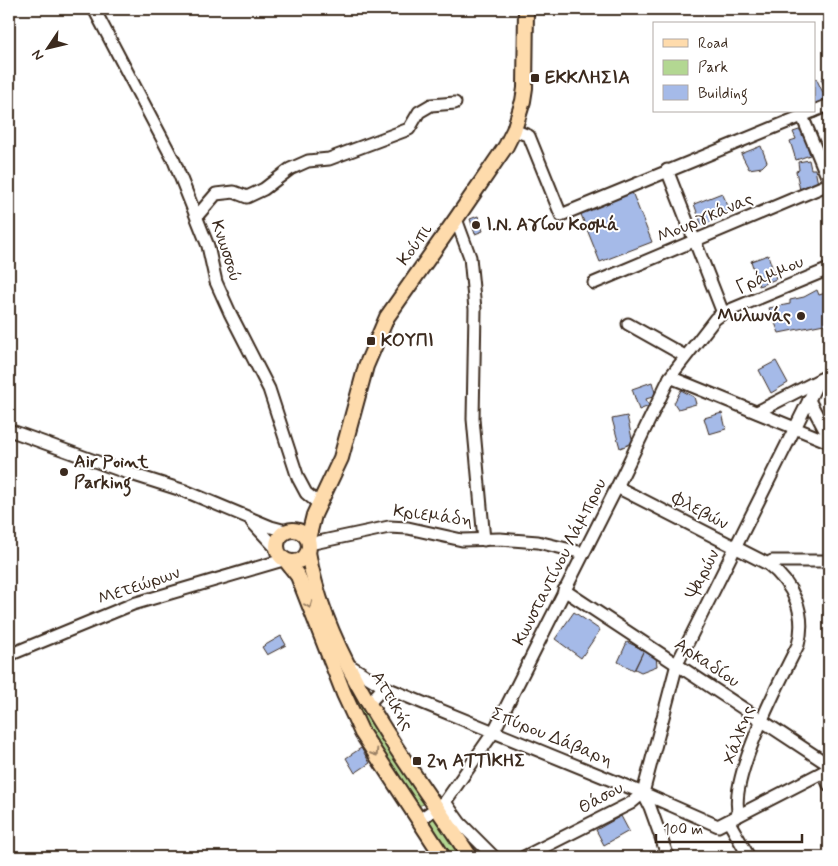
<svg xmlns="http://www.w3.org/2000/svg" width="838" height="866" font-family="Mynerve,sans-serif">
	<rect width="100%" height="100%" fill="#fff"/>
	<filter id="ink" filterUnits="userSpaceOnUse"><feTurbulence type="fractalNoise" baseFrequency=".02" numOctaves="2"/><feDisplacementMap in="SourceGraphic" scale="10" xChannelSelector="R" yChannelSelector="G"/><feConvolveMatrix kernelMatrix="1 2 1 2 8 2 1 2 1" color-interpolation-filters="sRGB"/></filter>
	<g filter="url(#ink)">
		<g fill="#b3d792" stroke="#778058">
			<path d="M307,567L311,590L427,803L418,806L363,722L302,570Z"/>
			<path d="M435,817L466,857H449L428,824Z"/>
		</g>
		<g fill="#a5bae8" stroke="#3b2a1e">
			<path d="M829,75V97L821,79Z"/>
			<path d="M816,78L827,101L814,107V79Z"/>
			<path d="M802,129L810,155L796,160L790,141L796,139L793,132Z"/>
			<path d="M829,142V170L820,145Z"/>
			<path d="M761,146L767,162L762,167L749,169L741,154Z"/>
			<path d="M809,160L811,169H815L818,184L815,187L800,190L796,171L799,170L798,162Z"/>
			<path d="M632,192L652,242L600,262L580,212Z"/>
			<path d="M722,193L731,212L702,226L694,204Z"/>
			<path d="M478,216L483,231L475,234L470,219Z"/>
			<path d="M768,255L776,279L759,286L751,261Z"/>
			<path d="M817,290L819,295L829,292V323L779,333L769,308L790,304V300L804,297Z"/>
			<path d="M776,361L788,383L771,393L759,370Z"/>
			<path d="M652,382L656,396L646,399L649,406L639,410L632,389Z"/>
			<path d="M681,390L694,397L696,404L678,409L674,403Z"/>
			<path d="M722,413L726,429L709,434L704,418Z"/>
			<path d="M627,416L633,443L620,448L612,419Z"/>
			<path d="M574,612L600,630L581,658L555,639Z"/>
			<path d="M281,636L286,645L267,655L262,647Z"/>
			<path d="M627,642L644,650L634,670L618,662Z"/>
			<path d="M644,650L656,656L657,666L641,672L635,669Z"/>
			<path d="M361,748L370,763L355,773L346,758Z"/>
			<path d="M621,816L629,831L604,845L596,830Z"/>
		</g>
		<g fill="none" stroke-linecap="round" stroke-linejoin="round">
			<g stroke="#3b2a1e" stroke-width="15">
				<g id="minor">
					<path d="M94,9L174,161L208,246L216,282L230,313L269,389L298,478L306,493L319,504"/>
					<path d="M814,111L829,105"/>
					<path d="M802,116L829,181"/>
					<path d="M514,130L529,136L561,215L814,111"/>
					<path d="M667,170L723,313"/>
					<path d="M197,216L216,194L234,192L247,197L264,189L290,169L308,161L329,159L409,129L419,112L431,105L455,103"/>
					<path d="M456,219L470,257L475,309L473,419L484,540"/>
					<path d="M594,283L829,184"/>
					<path d="M628,324L685,356"/>
					<path d="M670,377L829,442"/>
					<path d="M809,400L829,438"/>
					<path d="M757,412L829,375"/>
					<path d="M9,430L125,472L185,491L271,527L286,531"/>
					<path d="M617,487L768,564C793,584 807,613 798,645C781,679 727,781 739,815"/>
					<path d="M252,522L276,548"/>
					<path d="M309,544L389,527L408,528L462,540L500,539L538,542L583,553"/>
					<path d="M768,564L772,561H829"/>
					<path d="M564,590L829,765"/>
					<path d="M9,655L133,604L283,560"/>
					<path d="M349,665L384,687L643,793L650,807L668,857"/>
					<path d="M369,703L384,687"/>
					<path d="M823,772L829,785"/>
					<path d="M643,793L677,664L819,380"/>
					<path d="M445,802L460,823L494,857"/>
					<path d="M419,820L445,802L493,733L617,487L670,377L715,319L723,313L829,269"/>
					<path d="M729,822L749,857"/>
					<path d="M524,857L631,803L643,793L718,826L829,769"/>
				</g>
			</g>
			<g stroke="#3b2a1e" stroke-width="18">
				<g id="major">
					<circle cx="293" cy="546" r="16"/>
					<path d="M308,539L314,515L341,458L366,366L387,317L456,219L506,146L514,130L523,101L525,88L526,9"/>
					<path d="M308,552C326,661 410,766 470,857"/>
					<path d="M287,562L298,576L344,694L362,733L443,857"/>
				</g>
			</g>
			<use href="#minor" stroke="#fff" stroke-width="11"/>
			<use href="#major" stroke="#fedbac" stroke-width="14"/>
		</g>
		<defs><path id="oneway-chevron" d="M-2-3.5L2.5 0L-2 3.5" fill="none" stroke-width="1.6" stroke-linecap="round" stroke-linejoin="round" transform="scale(1.25)"/></defs>
		<g stroke="#9c8265">
			<use href="#oneway-chevron" transform="translate(309 605) rotate(69)"/>
			<use href="#oneway-chevron" transform="translate(375 753) rotate(57)"/>
		</g>
	</g>
	<g fill="#3b2a1e" stroke="#fff" stroke-width="2">
		<rect x="530" y="73" width="10" height="10" rx="2.5"/>
		<circle cx="476" cy="225" r="5"/>
		<circle cx="801" cy="316" r="5"/>
		<rect x="366" y="336" width="10" height="10" rx="2.5"/>
		<circle cx="64" cy="472" r="5"/>
		<rect x="412" y="756" width="10" height="10" rx="2.5"/>
	</g>
	<g text-anchor="middle" dominant-baseline="central" stroke-width="4" stroke-linejoin="round" paint-order="stroke">
		<g font-size="18" font-weight="bold" fill="#3b2a1e" stroke="#fff" text-anchor="start">
			<text x="545" y="78">ΕΚΚΛΗΣΙΑ</text>
			<text x="486" y="225">Ι.Ν. Αγίου Κοσμά</text>
			<text x="791" y="316" text-anchor="end">Μυλωνάς</text>
			<text x="381" y="341">ΚΟΥΠΙ</text>
			<text x="74" y="462">Air Point<tspan x="74" dy="21">Parking</tspan></text>
			<text x="427" y="761">2η ΑΤΤΙΚΗΣ</text>
		</g>
		<g font-size="18" fill="#3b2a1e" stroke="#fff">
			<text transform="translate(705 218) rotate(-23)">Μουργκάνας</text>
			<text transform="translate(415 245) rotate(-54)">Κούπι</text>
			<text transform="translate(226 251) rotate(72)">Κνωσσού</text>
			<text transform="translate(770 275) rotate(-23)">Γράμμου</text>
			<text transform="translate(700 511) rotate(28)">Φλεβών</text>
			<text transform="translate(433 516) rotate(7)">Κριεμάδη</text>
			<text transform="translate(560 562) rotate(-63)">Κωνσταντίνου Λάμπρου</text>
			<text transform="translate(703 574) rotate(-63)">Ψαρών</text>
			<text transform="translate(139 586) rotate(-19)">Μετεώρων</text>
			<text transform="translate(707 663) rotate(34)">Αρκαδίου</text>
			<text transform="translate(392 701) rotate(59)">Αττικής</text>
			<text transform="translate(739 735) rotate(-70)">Χάλκης</text>
			<text transform="translate(552 737) rotate(22)">Σπύρου Δάβαρη</text>
			<text transform="translate(601 798) rotate(-29)">Θάσου</text>
		</g>
	</g>
	<rect width="838" height="866" fill="none" stroke="#fff" stroke-width="30"/>
	<rect x="15" y="15" width="808" height="836" fill="none" stroke="#3b2a1e" stroke-width="2" filter="url(#ink)"/>
	<rect x="653" y="22" width="162" height="90" fill="#ffffff" stroke="#b1aaa5"/>
	<rect x="663" y="39" width="25" height="8" fill="#fedbac" stroke="#b1aaa5"/>
	<text x="698" y="48" font-size="15" fill="#3b2a1e">Road</text>
	<rect x="663" y="60" width="25" height="15" fill="#b3d792" stroke="#b1aaa5"/>
	<text x="698" y="72" font-size="15" fill="#3b2a1e">Park</text>
	<rect x="663" y="85" width="25" height="15" fill="#a5bae8" stroke="#b1aaa5"/>
	<text x="698" y="98" font-size="15" fill="#3b2a1e">Building</text>
	<g transform="translate(48 48) rotate(235)" stroke="#ffffff" stroke-width="4" paint-order="stroke">
	<path d="M0-4L9 19L0 12L-9 19Z" fill="#3b2a1e"/>
	<text y="-8" font-size="14" font-weight="bold" text-anchor="middle" fill="#3b2a1e">N</text>
	</g>
	<path d="M656 834v8h146v-8" fill="none" stroke="#3b2a1e" stroke-width="2.5"/>
	<text x="663" y="834" font-size="15" fill="#3b2a1e" stroke="#ffffff" stroke-width="4" paint-order="stroke">100 m</text>
</svg>
